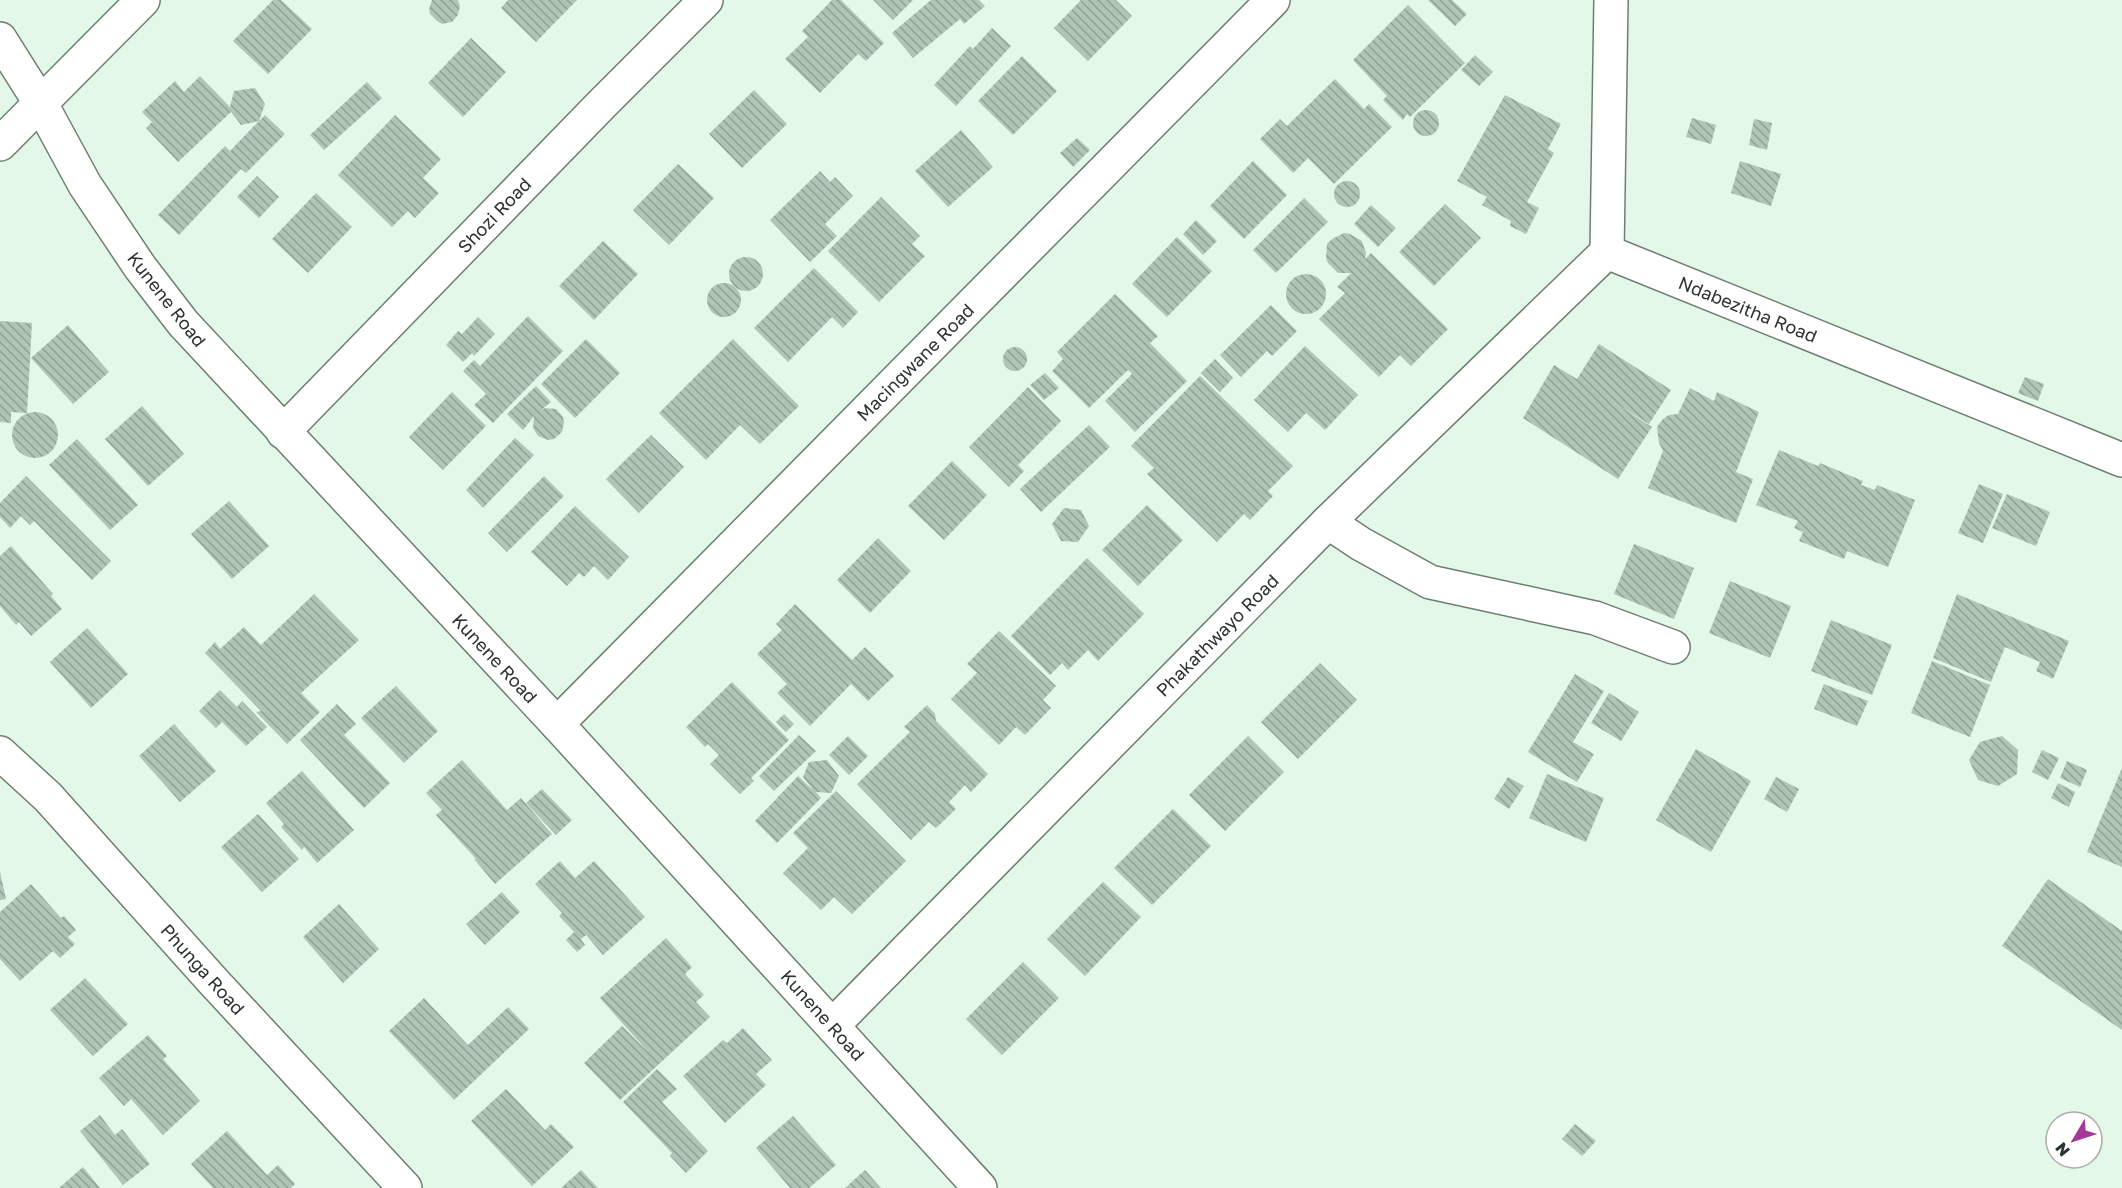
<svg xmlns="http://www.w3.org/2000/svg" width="2122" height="1188" font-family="'Golos Text',sans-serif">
	<defs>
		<pattern id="building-back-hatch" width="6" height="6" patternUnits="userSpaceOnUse" patternTransform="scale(1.5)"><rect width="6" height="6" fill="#b1c5b6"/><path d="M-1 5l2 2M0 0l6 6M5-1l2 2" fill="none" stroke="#90a194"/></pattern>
	</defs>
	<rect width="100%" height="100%" fill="#e3f8e8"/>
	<g fill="url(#building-back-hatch)">
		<path d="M273,0H281L312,29L268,74L233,41Z"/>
		<path d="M432,0H458L460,6L458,15L452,22L442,24L437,21L430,14L429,9Z"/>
		<path d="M508,0H577L536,42L501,8Z"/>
		<path d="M832,0H841L884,43L866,61L858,54L820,93L785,59L808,37L802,31Z"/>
		<path d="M873,0H913L893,20Z"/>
		<path d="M931,0H979L985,6L964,24L960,19L913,58L892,33Z"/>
		<path d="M1081,0H1116L1132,16L1088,61L1054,28Z"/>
		<path d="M1428,0H1452L1467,14L1455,26Z"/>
		<path d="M1408,5L1465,63L1410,117L1407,114L1403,120L1383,100L1387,96L1353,60Z"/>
		<path d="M992,28L1011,46L956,106L934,85L970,46L973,49Z"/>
		<path d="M471,38L506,72L463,117L428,83Z"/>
		<path d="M1475,55L1493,72L1479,86L1461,70Z"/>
		<path d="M1022,56L1057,91L1013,135L978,101Z"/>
		<path d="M200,76L230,107L234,91L255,88L265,104L259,121L265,115L285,134L246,173L241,169L179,235L158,215L225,146L230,151L259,121L241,125L231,112L178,162L146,128L152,122L142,112L175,81L184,92Z"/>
		<path d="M1335,79L1364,109L1369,104L1392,127L1334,184L1308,158L1293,173L1260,139L1280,119L1287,126Z"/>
		<path d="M367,82L382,98L324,150L310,135Z"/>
		<path d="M754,90L787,124L742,168L709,134Z"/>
		<path d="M1505,95L1561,124L1548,149L1554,153L1527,202L1539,208L1526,234L1510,226L1511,221L1482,205L1487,197L1457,181Z"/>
		<circle cx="1426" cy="123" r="13"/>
		<path d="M395,115L441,159L423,178L439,193L415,218L408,211L392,227L338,175Z"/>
		<path d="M1692,118L1716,125L1711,144L1686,137Z"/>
		<path d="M1754,119L1772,123L1767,150L1749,145Z"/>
		<path d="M961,130L993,167L948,207L915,171Z"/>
		<path d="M1077,138L1090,150L1073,167L1060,153Z"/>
		<path d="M1253,161L1287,195L1244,239L1210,206Z"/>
		<path d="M1740,161L1781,174L1771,206L1731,193Z"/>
		<path d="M678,164L714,198L669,245L633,210Z"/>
		<path d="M820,171L830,182L835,177L853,196L825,224L837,236L810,262L770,220Z"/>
		<path d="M257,176L279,197L259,218L237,197Z"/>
		<circle cx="1347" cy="194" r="13"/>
		<path d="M316,193L352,227L308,273L272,239Z"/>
		<path d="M881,197L920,236L912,244L925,256L879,302L828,251Z"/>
		<path d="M1304,198L1328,222L1276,273L1253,250Z"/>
		<path d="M1445,204L1481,238L1434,286L1399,252Z"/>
		<path d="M1371,205L1396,228L1378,247L1354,224Z"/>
		<path d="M1196,220L1217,241L1203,255L1183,234Z"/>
		<path d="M1344,233L1350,234L1362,241L1366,253L1365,259L1371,253L1448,329L1411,366L1400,355L1379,377L1319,319L1345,293L1337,287L1351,273H1338L1328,263L1326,258L1327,244L1332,239Z"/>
		<path d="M1177,237L1212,271L1167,317L1132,284Z"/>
		<path d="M603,241L638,274L594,320L559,286Z"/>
		<circle cx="746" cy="274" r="17"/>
		<path d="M814,268L858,312L843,328L832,317L788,362L754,328Z"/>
		<circle cx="1306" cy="294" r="20"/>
		<circle cx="724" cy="300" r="17"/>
		<path d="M1115,294L1158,336L1150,343L1187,381L1135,432L1105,401L1132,374L1128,370L1089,408L1052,371L1063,359L1057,352Z"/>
		<path d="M1271,305L1297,331L1272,356L1267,351L1241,377L1220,355Z"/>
		<path d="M528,316L563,351L493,423L474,405L486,394L463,371L474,360L480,366Z"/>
		<path d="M478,317L495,334L474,356L472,353L463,362L446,345L458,331L462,334Z"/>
		<path d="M0,321L32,323L27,413L11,412V423L0,422Z"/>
		<path d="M68,325L109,372L73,404L31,358Z"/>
		<path d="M586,339L620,373L575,418L541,384Z"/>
		<path d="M733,339L799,406L760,444L740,425L706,460L659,413Z"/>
		<path d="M1599,344L1671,390L1649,424L1610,400L1652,427L1618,479L1523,418L1554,365L1577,379Z"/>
		<path d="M1305,346L1358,395L1325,430L1306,413L1288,432L1254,400Z"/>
		<circle cx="1015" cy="359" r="12"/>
		<path d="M1215,359L1233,378L1220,392L1201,373Z"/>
		<path d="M1045,373L1059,388L1044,400L1030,385Z"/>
		<path d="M1200,376L1293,466L1268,491L1273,496L1250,520L1244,514L1217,542L1147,474L1154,468L1131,446Z"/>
		<path d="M2025,377L2044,384L2038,401L2018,393Z"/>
		<path d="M536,386L551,402L541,410L545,408L556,409L563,417L564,422L562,432L554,439L548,440L538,436L533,428L534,416L523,430L507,414Z"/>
		<path d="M1028,387L1061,421L1018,465L1024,471L1009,487L969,447Z"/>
		<path d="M1690,388L1714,401L1717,392L1759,412L1736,472L1753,479L1736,523L1648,488L1663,451L1659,443L1657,427L1663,419L1669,415L1678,414Z"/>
		<path d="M452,392L486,426L443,470L409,437Z"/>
		<path d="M142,406L184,454L148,486L105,439Z"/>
		<circle cx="35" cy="435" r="23"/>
		<path d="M1089,425L1110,447L1041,512L1020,489Z"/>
		<path d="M651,435L684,467L639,513L606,479Z"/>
		<path d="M515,438L534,455L483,508L466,490Z"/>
		<path d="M77,439L138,505L110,530L49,465Z"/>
		<path d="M1779,450L1818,466L1820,463L1863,481L1861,485L1875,490L1877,485L1915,500L1888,567L1847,551L1844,559L1799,541L1803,532L1794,528L1798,521L1756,505Z"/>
		<path d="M952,461L987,495L944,540L908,506Z"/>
		<path d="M26,476L111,561L92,580L34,521L30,525L21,516L10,528L0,517V503Z"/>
		<path d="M544,476L564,496L507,552L488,533Z"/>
		<path d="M1979,484L2003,494L1983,543L1958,533Z"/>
		<path d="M2007,494L2050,512L2036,546L1992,528Z"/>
		<path d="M229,501L269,546L232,579L191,534Z"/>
		<path d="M1147,505L1183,540L1138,586L1102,550Z"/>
		<path d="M575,506L629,557L608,580L594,566L584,577L579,573L567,586L531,552Z"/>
		<path d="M1064,508L1081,510L1089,526L1078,542L1061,541L1052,524Z"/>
		<path d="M878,538L911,571L870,613L837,580Z"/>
		<path d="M1634,544L1694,568L1674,619L1614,594Z"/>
		<path d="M11,546L53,594L51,596L62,609L31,636L19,622L16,625L0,606V556Z"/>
		<path d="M1087,558L1144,614L1098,661L1088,650L1068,670L1062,663L1050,675L1011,636Z"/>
		<path d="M1730,581L1791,606L1770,658L1709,633Z"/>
		<path d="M314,594L359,640L301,693L320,712L287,744L256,712L261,711L205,653L215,642L220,649L244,627L261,645Z"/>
		<path d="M1957,594L2069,641L2053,679L2036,671L2040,662L2005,647L1991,682L1933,658Z"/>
		<path d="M795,604L852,660L865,647L894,676L868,701L851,684L810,726L777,693L787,684L757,654L782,630L776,624Z"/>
		<path d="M1831,620L1892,645L1872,695L1811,671Z"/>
		<path d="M87,628L128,674L91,708L50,662Z"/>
		<path d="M999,631L1056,686L1043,700L1051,708L1025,735L1016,727L999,745L951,699L977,673L967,664Z"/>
		<path d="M1932,661L1990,685L1970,737L1911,713Z"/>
		<path d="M1320,663L1357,700L1298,759L1261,722Z"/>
		<path d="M1575,674L1604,691L1573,742L1594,754L1577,782L1528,752Z"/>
		<path d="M732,682L789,740L751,778L754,781L740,794L710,764L719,755L708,744L705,747L686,727Z"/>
		<path d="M1824,684L1868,701L1857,726L1814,709Z"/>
		<path d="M396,686L438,731L404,763L361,718Z"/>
		<path d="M220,690L237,707L242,701L267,727L246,746L222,722L216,728L199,711Z"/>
		<path d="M1609,693L1639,712L1621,741L1591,723Z"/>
		<path d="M337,704L356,724L344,735L390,783L364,808L300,740Z"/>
		<path d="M927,705L935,714L936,721L988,774L971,792L965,785L949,802L956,809L936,828L929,822L911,840L857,784L910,732L904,727Z"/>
		<path d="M784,714L794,724L786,732L776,722Z"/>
		<path d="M174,724L216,771L180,802L139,756Z"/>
		<path d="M799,735L816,751L774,791L759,776Z"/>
		<path d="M848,736L868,756L849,775L829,755Z"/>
		<path d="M1248,736L1284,772L1225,831L1189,795Z"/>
		<path d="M2002,736L2018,750L2017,774L1998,786L1978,780L1969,760L1980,742Z"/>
		<path d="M1696,749L1751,781L1711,852L1656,820Z"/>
		<path d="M2042,750L2059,758L2048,780L2032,772Z"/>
		<path d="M462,760L507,810L521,798L552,834L495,884L474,859H476L436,815L442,810L426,793Z"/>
		<path d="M827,760L839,776L831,793L816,792L821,798L777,843L755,821L798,776L813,790L803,777L809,762Z"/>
		<path d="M2067,761L2087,770L2080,787L2060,778Z"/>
		<path d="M2122,768V867L2087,852Z"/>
		<path d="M302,771L354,830L317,863L304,847L302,850L281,827L284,824L266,803Z"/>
		<path d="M1547,774L1604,798L1586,842L1529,818Z"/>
		<path d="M1508,777L1524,786L1509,809L1494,799Z"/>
		<path d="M1776,777L1799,789L1787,812L1764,799Z"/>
		<path d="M2058,783L2075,792L2069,807L2051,798Z"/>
		<path d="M542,789L572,820L556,835L526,803Z"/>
		<path d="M836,791L906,861L852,914L834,897L821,910L783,873L808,848L793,833Z"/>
		<path d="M1173,809L1211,846L1152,905L1114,868Z"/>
		<path d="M258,814L299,859L262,892L221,847Z"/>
		<path d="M560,861L575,878L594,861L645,917L603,955L586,935L581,939L585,945L577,952L566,940L574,932L559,916L562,913L535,884Z"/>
		<path d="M0,872L6,899L0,900Z"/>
		<path d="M2048,879L2122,931V1030L2002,946Z"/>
		<path d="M1103,882L1141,917L1085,976L1047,939Z"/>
		<path d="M31,884L61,918L64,916L76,930L68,937L75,944L60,958L53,951L20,981L0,959V912Z"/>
		<path d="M502,892L520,912L485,945L466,924Z"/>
		<path d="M339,904L379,949L343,983L303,937Z"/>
		<path d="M666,938L692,967L685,974L704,995L696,1002L710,1017L620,1100L584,1063L622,1026L649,1053L600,998Z"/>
		<path d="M1023,962L1059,998L1002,1055L966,1019Z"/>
		<path d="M85,978L128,1024L93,1056L50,1010Z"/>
		<path d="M424,998L468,1045L508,1007L529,1029L454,1100L389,1031Z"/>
		<path d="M743,1028L772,1060L756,1074L766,1085L725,1123L683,1076L723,1040L727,1043Z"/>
		<path d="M148,1035L167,1056L163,1059L200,1101L163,1135L131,1099L124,1106L99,1078Z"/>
		<path d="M657,1069L677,1089L662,1102L708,1151L686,1173L670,1156L672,1153L623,1102Z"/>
		<path d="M506,1089L545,1130L551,1124L574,1147L532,1186L471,1121Z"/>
		<path d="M100,1115L115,1135L122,1129L150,1164L123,1185L80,1131Z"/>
		<path d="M793,1116L836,1165L809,1188H790L756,1148Z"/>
		<path d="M1575,1124L1596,1141L1582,1156L1562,1139Z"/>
		<path d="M227,1131L267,1175L278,1165L295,1184L291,1188H213L191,1164Z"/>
		<path d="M83,1167L100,1188H59Z"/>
		<path d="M581,1170L598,1188H561Z"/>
		<path d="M865,1170L881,1188H845Z"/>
	</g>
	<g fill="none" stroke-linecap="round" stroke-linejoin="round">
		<g stroke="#6d7f71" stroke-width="36">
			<g id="minor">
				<path d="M1611,0L1607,252L2122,460"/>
				<path d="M0,39L41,104L85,185L140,267L183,323L557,724L980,1188"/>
				<path d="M0,144L143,0"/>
				<path d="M283,432L602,104L706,0"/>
				<path d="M1328,522L1361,544L1430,582L1595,618L1673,647"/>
				<path d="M557,724L1273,0"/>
				<path d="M0,753L48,797L212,980L405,1188"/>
				<path d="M833,1025L1328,522L1607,252"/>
			</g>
		</g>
		<use href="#minor" stroke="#fff" stroke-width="33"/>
	</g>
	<g text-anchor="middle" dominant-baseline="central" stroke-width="4.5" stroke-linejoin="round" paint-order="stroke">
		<g font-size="18" fill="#2b332d" stroke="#fff">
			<text transform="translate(494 215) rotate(-46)">Shozi Road</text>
			<text transform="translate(167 299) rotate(52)">Kunene Road</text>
			<text transform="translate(1748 309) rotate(22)">Ndabezitha Road</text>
			<text transform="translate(915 362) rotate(-45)">Macingwane Road</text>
			<text transform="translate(1217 635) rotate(-45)">Phakathwayo Road</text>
			<text transform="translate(495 658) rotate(47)">Kunene Road</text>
			<text transform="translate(203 969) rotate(48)">Phunga Road</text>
			<text transform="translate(823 1015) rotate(48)">Kunene Road</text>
		</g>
	</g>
	<g transform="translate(2074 1140) rotate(231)"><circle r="28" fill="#ffffff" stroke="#aaadab" stroke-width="1.5"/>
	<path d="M0-4.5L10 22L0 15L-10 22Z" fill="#a43897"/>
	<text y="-9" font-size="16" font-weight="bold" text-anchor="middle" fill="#2b332d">N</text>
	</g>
</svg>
